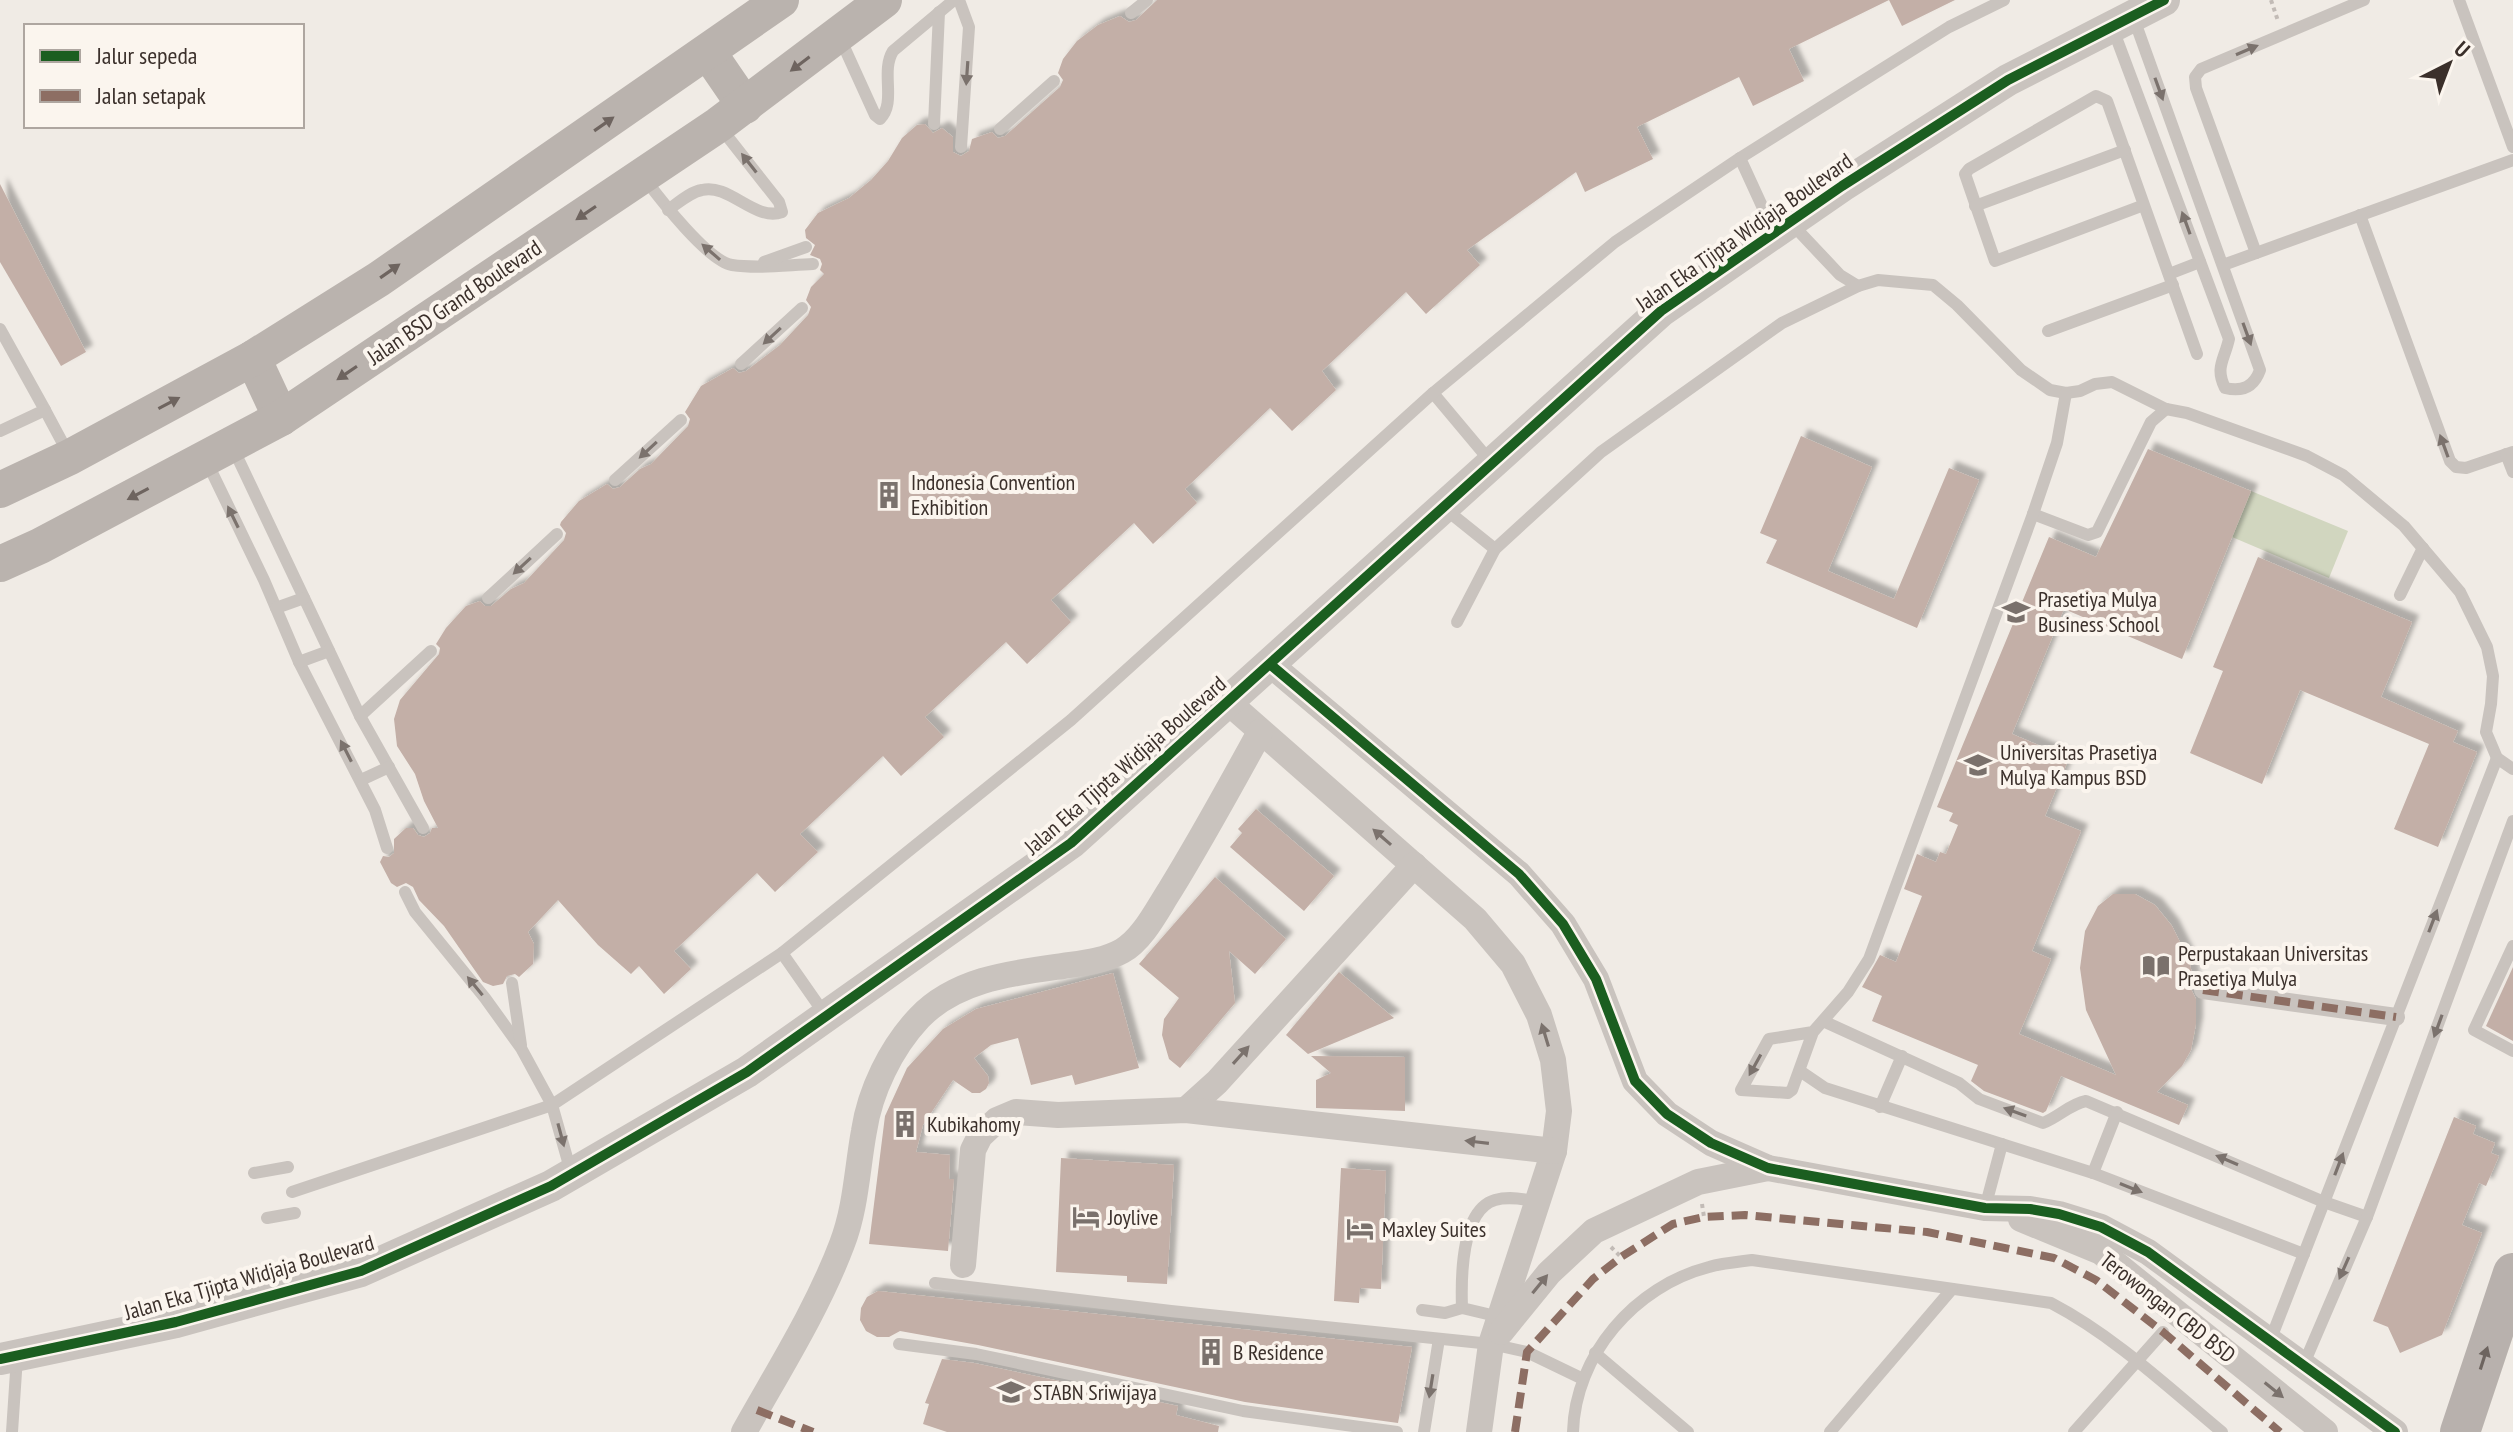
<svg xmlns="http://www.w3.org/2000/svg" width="2513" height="1432" font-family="'PT Sans Narrow',sans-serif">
	<defs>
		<filter id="shadow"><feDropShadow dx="7" dy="-7" stdDeviation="2" flood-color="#0004"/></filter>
	</defs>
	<rect width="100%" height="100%" fill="#f0ebe5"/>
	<path fill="#d1d6bf" d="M2251,491L2348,531L2329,578L2232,537Z"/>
	<g fill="#c3afa7" filter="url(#shadow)">
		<path d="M1157,0H1955L1902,26L1889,0L1789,49L1804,81L1753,106L1739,77L1637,127L1653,159L1585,192L1576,172L1467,250L1480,265L1426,314L1406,292L1322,371L1336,390L1292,431L1270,408L1185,489L1197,503L1153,544L1134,523L1051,600L1071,622L1027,664L1006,642L925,717L944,737L901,776L883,756L800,834L818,852L775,892L757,873L674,951L691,969L664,994L639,966L631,974L598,945L558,900L528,932L534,944L533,964L519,977L515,974L507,976L503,984L493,986L483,982L444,926L419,900L413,887L406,883L397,887L391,883L380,862L383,856L389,857L394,853V839L406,828H413L418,835L424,837L430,833L432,828H438L424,801L415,774L397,746L394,719L400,700L439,654L440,648L436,644L446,628L466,606L480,601L485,606H491L511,589L524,583L564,540L566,533L560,525L561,522L579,501L607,484L613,489L620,487L640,469L651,464L688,426L690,419L685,412L701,386L733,368L739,373L746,371L780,345L808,315L811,307L806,300L811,287L824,274L820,270L822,264L820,259L810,255L815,245L806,238L805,230L818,213L849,198L871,180L888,161L902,138L917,125L925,124L933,133L942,128L953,137V152L961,156L969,151L972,139L992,132L998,138L1005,136L1060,87L1063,80L1058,73L1063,59L1077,41L1098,25L1120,16L1129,22L1136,20Z"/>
		<path d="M0,184L86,352L61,366L0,262Z"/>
		<path d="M1801,436L1872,467L1828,571L1894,599L1949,468L1979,480L1917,628L1766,563L1777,540L1760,533Z"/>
		<path d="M2148,449L2251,491L2182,659L2064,609L2012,734L2069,758L2045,816L2081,831L2032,951L2051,959L2019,1034L2116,1075L2086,1010L2080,968L2085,931L2098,906L2113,894H2135L2155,905L2172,926L2189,960L2194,983L2191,989L2196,999V1024L2191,1050L2182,1066L2157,1092L2188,1105L2179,1125L2061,1076L2046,1111L2043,1113L1984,1091L1971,1081L1978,1065L1872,1021L1882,996L1862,987L1880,955L1896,962L1922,896L1904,889L1917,854L1936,862L1940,852L1946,854L1958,825L1949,821L1953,813L1937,807L2049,537L2096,557Z"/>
		<path d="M2258,557L2412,622L2381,697L2458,731L2453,742L2477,752L2438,847L2394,829L2429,744L2300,690L2262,784L2190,753L2223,671L2213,667Z"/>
		<path d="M1256,809L1334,876L1304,911L1230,847L1242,833L1238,829Z"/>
		<path d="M1215,877L1286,939L1255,974L1229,951L1235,1003L1180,1068L1169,1059L1162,1035L1164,1019L1179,998L1139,964Z"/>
		<path d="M2513,967V1041L2486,1026Z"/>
		<path d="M1339,972L1394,1018L1308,1054L1286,1035Z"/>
		<path d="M1113,973L1139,1068L1075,1085L1072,1075L1031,1085L1018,1038L991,1045L974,1058L988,1076L989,1083L986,1089L980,1093H972L953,1080L923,1125L916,1152L950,1155L949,1179H954L948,1251L869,1244L885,1116L907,1068L943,1029L976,1009Z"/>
		<path d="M1311,1056L1405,1057V1111L1316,1108V1080L1331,1073Z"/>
		<path d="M2454,1117L2476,1126L2473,1134L2495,1143L2491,1153L2499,1156L2486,1186L2479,1183L2462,1225L2482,1233L2442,1335L2400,1353L2388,1327L2373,1321Z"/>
		<path d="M1061,1158L1174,1165L1167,1284L1127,1282V1276L1056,1272Z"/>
		<path d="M1341,1168L1386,1171L1381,1289L1360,1288L1359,1303L1334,1301Z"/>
		<path d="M878,1291L1412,1347L1398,1423L1245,1402L978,1345L900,1331L889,1337H877L866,1331L860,1320L861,1308L867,1297Z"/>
		<path d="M942,1359L974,1363L1178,1406L1176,1415L1219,1426L1218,1432H947L923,1424L929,1404L925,1403Z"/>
	</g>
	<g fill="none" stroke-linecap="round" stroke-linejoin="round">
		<g stroke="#c2bbb6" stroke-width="4" stroke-dasharray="4 4" stroke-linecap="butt">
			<path d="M2271,0L2278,21"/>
			<path d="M1702,1204L1704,1217"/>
			<path d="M1611,1247L1621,1257"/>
		</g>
		<g stroke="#c9c3be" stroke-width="12">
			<path d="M959,0L969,27L961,147"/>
			<path d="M2459,0L2513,147"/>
			<path d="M1131,13L1147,0"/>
			<path d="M2113,29L2229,339C2224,361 2215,367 2225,388C2242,392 2254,387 2260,370L2134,19"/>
			<path d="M840,38L875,115L880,119C897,102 880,72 893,51L954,0"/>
			<path d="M934,124L939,12"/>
			<path d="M1000,129L1054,81"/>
			<path d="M1740,158L1773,230"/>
			<path d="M645,179C660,199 708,261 732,265C758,269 787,265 813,264"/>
			<path d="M2144,205L1995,261L1965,174L1969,169L2096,96L2107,101L2197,354"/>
			<path d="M1975,206L2125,150"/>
			<path d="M668,210C678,203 690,192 702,190C729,183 755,222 782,212L779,202L720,127"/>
			<path d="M2360,215L2450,461L2456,467L2466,468L2513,452"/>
			<path d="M1791,223L1840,275L1858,286"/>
			<path d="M2256,253L2196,88L2195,77L2201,69L2364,0"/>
			<path d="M764,262L806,247"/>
			<path d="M2223,265L2513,160"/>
			<path d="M2169,274L2200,262"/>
			<path d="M0,329L45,410L0,431"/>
			<path d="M2048,331L2173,285"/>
			<path d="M741,364L802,308"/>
			<path d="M1433,393L1490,461"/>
			<path d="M45,410L68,453"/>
			<path d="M233,448L360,716L423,828"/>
			<path d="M2506,454L2513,472"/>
			<path d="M206,460L264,580L299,662L375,810L387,848"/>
			<path d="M615,480L681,420"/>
			<path d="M1444,508L1495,549L1601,452L1782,323L1858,286L1878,280L1933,285L1957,305L2021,370L2050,390L2066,393L2080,391L2095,384L2112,382L2166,409L2187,413L2307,456L2343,475L2404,526L2460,592L2487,647L2493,676L2491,704L2486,732L2497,758L2513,769"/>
			<path d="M2033,514L2088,535L2097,532L2151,422L2166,409"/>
			<path d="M2400,595L2423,548"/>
			<path d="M488,598L557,534"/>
			<path d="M276,608L304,598"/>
			<path d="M1457,622L1495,549"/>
			<path d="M299,662L329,651"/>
			<path d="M360,716L431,651"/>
			<path d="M361,780L389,767"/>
			<path d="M405,892L415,912L485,998L521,1048L552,1105L571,1172"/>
			<path d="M2513,946L2474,1030L2513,1051"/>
			<path d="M782,953L826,1016"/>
			<path d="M512,983L521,1045"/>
			<path d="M1823,1021L1959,1083L1979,1099L2043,1123C2059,1117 2070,1104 2086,1101L2324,1202L2367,1217"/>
			<path d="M1813,1032L1792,1090L1788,1093L1741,1090L1769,1039L1813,1032L1848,992L1869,959L2033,514L2057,443L2066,393"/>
			<path d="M1800,1071L1825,1088L2093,1173"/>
			<path d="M1880,1107L1902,1056"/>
			<path d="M2117,1112L2093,1173L2304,1254"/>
			<path d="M254,1173L288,1167"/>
			<path d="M292,1192L552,1105L782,953L1071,720L1433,393L1615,242L1740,158L1949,27L2004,0"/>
			<path d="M1985,1208L2002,1144"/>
			<path d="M267,1218L295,1213"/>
			<path d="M935,1283L1171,1311L1491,1344L1527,1352L1583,1379"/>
			<path d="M1422,1310L1445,1313L1462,1308"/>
			<path d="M1500,1317L1462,1308C1461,1279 1461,1210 1495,1200C1509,1196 1525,1199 1539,1202"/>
			<path d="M2270,1341L2497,758"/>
			<path d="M899,1344L976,1354L1243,1411L1397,1432"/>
			<path d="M1595,1353L1688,1432"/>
			<path d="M2303,1366L2367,1217L2513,821"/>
			<path d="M12,1432L17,1357"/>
			<path d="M1424,1432L1439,1339"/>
			<path d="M1573,1432C1575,1355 1635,1286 1709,1267C1723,1263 1737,1262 1752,1260L2051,1303C2114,1336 2168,1387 2222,1432"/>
			<path d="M1830,1432L1952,1289"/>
			<path d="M2074,1432L2163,1332"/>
		</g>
		<path stroke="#c9c3be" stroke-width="18" d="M2203,990L2396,1017"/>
		<g stroke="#c9c3be" stroke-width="26">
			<path d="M1271,665L1519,874L1563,924L1596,979L1635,1081L1667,1114L1711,1143L1768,1168L1985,1208L2030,1209L2059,1214L2101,1227L2148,1252L2395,1432"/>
			<path d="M1229,703L1475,919L1513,964L1539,1015L1553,1060L1559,1111L1554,1151L1491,1344L1479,1432"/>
			<path d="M1186,1110L1217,1082L1414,865"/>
			<path d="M2021,1219L2101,1252L2325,1432"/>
			<path d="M963,1265L973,1150L980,1136L997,1120L1016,1112L1058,1115L1186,1110L1554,1151"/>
			<path d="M1501,1332L1549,1273L1594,1231L1698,1182L1768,1168"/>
			<path d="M744,1432C778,1371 817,1310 842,1244C856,1208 857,1169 864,1131C870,1091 891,1048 919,1018C956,979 1012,973 1063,966C1083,963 1104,961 1122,951C1143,939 1157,910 1170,890C1202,838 1231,785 1260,732"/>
		</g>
		<path stroke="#c9c3be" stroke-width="32" d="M0,1359L176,1322L361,1271L551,1186L747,1072L1071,843L1661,311L1842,186L2008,80L2164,0"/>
		<g stroke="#bab3ae" stroke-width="36">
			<path d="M708,52L745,106"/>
			<path d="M253,358L281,418"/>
			<path d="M0,490L70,457L253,358L379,279L781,0"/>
			<path d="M0,564L40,546L281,418L718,125L884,0"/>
		</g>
		<path stroke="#b8b1ad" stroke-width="40" d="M2460,1432L2513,1273"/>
		<g stroke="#8d6e63" stroke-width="8" stroke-dasharray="16 8" stroke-linecap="butt">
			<path d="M2203,990L2396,1017"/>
			<path d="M757,1410L813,1432"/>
			<path d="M1515,1432L1527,1352L1593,1279L1621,1257L1673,1224L1704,1217L1745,1215L1927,1232L2054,1258L2096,1280L2163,1332L2280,1432"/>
		</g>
		<g stroke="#fbf5ee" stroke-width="15">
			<g id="cycleway">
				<path d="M1271,665L1519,874L1563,924L1596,979L1635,1081L1667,1114L1711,1143L1768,1168L1985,1208L2030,1209L2059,1214L2101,1227L2148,1252L2395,1432"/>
				<path d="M0,1359L176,1322L361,1271L551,1186L747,1072L1071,843L1661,311L1842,186L2008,80L2164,0"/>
			</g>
		</g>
		<use href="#cycleway" stroke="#1b5e20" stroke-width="10"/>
	</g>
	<defs><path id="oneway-solid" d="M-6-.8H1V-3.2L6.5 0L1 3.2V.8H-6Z" transform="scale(2)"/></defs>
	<g fill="#7b726d">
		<use href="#oneway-solid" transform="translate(2247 50) rotate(-23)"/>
		<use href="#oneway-solid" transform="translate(967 73) rotate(94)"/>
		<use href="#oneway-solid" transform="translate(2159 89) rotate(70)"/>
		<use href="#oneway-solid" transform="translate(749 163) rotate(-128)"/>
		<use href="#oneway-solid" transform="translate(2186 223) rotate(-110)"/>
		<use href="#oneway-solid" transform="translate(711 252) rotate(-139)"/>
		<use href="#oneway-solid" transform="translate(2247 334) rotate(70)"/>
		<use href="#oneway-solid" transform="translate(772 336) rotate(137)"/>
		<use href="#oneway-solid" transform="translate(2444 446) rotate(-110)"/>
		<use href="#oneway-solid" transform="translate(648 450) rotate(137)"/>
		<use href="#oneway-solid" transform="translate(233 517) rotate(-116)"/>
		<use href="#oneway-solid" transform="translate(522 566) rotate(137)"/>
		<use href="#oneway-solid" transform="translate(346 751) rotate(-117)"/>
		<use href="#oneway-solid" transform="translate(1382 837) rotate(-139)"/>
		<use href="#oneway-solid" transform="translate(2433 921) rotate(-69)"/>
		<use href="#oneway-solid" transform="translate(475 986) rotate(-129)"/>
		<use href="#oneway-solid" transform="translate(2438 1026) rotate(110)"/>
		<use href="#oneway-solid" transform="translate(1545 1035) rotate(-107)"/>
		<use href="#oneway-solid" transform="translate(1241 1055) rotate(-48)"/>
		<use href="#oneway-solid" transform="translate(1755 1065) rotate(119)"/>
		<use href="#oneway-solid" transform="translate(2015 1112) rotate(-160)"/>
		<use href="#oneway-solid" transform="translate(561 1135) rotate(75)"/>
		<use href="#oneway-solid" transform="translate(1477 1142) rotate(-173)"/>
		<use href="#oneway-solid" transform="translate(2227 1160) rotate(-157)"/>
		<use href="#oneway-solid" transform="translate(2339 1164) rotate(-69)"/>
		<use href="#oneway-solid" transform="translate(2131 1188) rotate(22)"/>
		<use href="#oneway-solid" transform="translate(2344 1268) rotate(114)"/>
		<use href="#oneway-solid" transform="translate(1540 1284) rotate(-51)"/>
		<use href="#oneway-solid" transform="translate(1431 1386) rotate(99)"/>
		<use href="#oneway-solid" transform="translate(2274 1390) rotate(39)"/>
	</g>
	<g fill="#6e645f">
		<use href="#oneway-solid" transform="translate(800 64) rotate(143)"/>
		<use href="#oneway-solid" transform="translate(604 124) rotate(-35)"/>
		<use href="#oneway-solid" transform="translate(586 213) rotate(146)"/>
		<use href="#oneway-solid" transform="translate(390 271) rotate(-35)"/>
		<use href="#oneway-solid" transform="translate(347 373) rotate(146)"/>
		<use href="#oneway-solid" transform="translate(169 403) rotate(-28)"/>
		<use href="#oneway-solid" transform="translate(138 494) rotate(152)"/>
	</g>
	<use fill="#6d645f" href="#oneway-solid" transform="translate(2484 1358) rotate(-72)"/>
	<defs>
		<g id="building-bare" transform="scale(2.16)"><path d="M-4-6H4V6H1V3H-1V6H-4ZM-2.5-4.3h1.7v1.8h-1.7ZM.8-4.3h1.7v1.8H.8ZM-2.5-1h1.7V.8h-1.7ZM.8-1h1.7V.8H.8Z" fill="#7a716c" stroke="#fbf5ee" stroke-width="2.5" paint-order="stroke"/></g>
		<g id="university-bare" transform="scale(2.16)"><path d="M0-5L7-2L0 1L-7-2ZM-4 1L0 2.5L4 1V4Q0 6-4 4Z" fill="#7a716c" stroke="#fbf5ee" stroke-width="2.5" paint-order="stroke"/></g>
		<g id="library-bare" transform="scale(2.16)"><path d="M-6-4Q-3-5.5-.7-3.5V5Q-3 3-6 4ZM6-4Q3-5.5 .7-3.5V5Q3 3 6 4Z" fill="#7a716c" stroke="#fbf5ee" stroke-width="2.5" paint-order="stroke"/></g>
		<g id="hotel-bare" transform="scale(2.16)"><path d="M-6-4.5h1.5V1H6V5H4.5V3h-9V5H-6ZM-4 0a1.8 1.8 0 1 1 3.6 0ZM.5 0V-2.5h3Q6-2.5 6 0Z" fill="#7a716c" stroke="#fbf5ee" stroke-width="2.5" paint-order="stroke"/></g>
	</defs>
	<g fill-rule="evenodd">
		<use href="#building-bare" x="889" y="495"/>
		<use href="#university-bare" x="2016" y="612"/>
		<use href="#university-bare" x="1978" y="765"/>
		<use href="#library-bare" x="2156" y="966"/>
		<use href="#building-bare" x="905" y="1124"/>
		<use href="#hotel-bare" x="1086" y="1217"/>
		<use href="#hotel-bare" x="1360" y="1229"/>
		<use href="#building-bare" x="1211" y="1352"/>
		<use href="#university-bare" x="1011" y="1392"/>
	</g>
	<g text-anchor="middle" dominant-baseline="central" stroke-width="8" stroke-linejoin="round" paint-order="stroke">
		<g font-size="22" fill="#3b302b" stroke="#fbf5ee">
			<text transform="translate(1744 232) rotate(-35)">Jalan Eka Tjipta Widjaja Boulevard</text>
			<text transform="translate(454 302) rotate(-34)">Jalan BSD Grand Boulevard</text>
			<text transform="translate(1125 765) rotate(-41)">Jalan Eka Tjipta Widjaja Boulevard</text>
			<text transform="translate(249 1277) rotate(-16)">Jalan Eka Tjipta Widjaja Boulevard</text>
			<text transform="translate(2168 1307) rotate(38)">Terowongan CBD BSD</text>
		</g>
		<g font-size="22" fill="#3b302b" stroke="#fbf5ee" text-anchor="start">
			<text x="911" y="482">Indonesia Convention<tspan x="911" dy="25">Exhibition</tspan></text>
			<text x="2038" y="599">Prasetiya Mulya<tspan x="2038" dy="25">Business School</tspan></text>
			<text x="2000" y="752">Universitas Prasetiya<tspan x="2000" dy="25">Mulya Kampus BSD</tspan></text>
			<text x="2178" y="953">Perpustakaan Universitas<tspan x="2178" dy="25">Prasetiya Mulya</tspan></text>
			<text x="927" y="1124">Kubikahomy</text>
			<text x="1108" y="1217">Joylive</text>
			<text x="1382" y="1229">Maxley Suites</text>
			<text x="1233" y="1352">B Residence</text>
			<text x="1033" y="1392">STABN Sriwijaya</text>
		</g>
	</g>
	<rect x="24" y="24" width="280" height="104" fill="#fbf5ee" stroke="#aea6a0" stroke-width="2"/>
	<rect x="40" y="50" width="40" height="12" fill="#1b5e20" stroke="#aea6a0" stroke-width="2"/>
	<text x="96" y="64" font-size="24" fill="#3b302b">Jalur sepeda</text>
	<rect x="40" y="90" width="40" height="12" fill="#8d6e63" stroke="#aea6a0" stroke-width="2"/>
	<text x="96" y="104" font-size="24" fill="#3b302b">Jalan setapak</text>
	<g transform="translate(2449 64) rotate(42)" stroke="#fbf5ee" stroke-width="6" paint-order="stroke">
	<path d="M0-6L14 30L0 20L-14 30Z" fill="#3b302b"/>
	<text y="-12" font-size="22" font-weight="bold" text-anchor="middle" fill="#3b302b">U</text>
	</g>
</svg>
